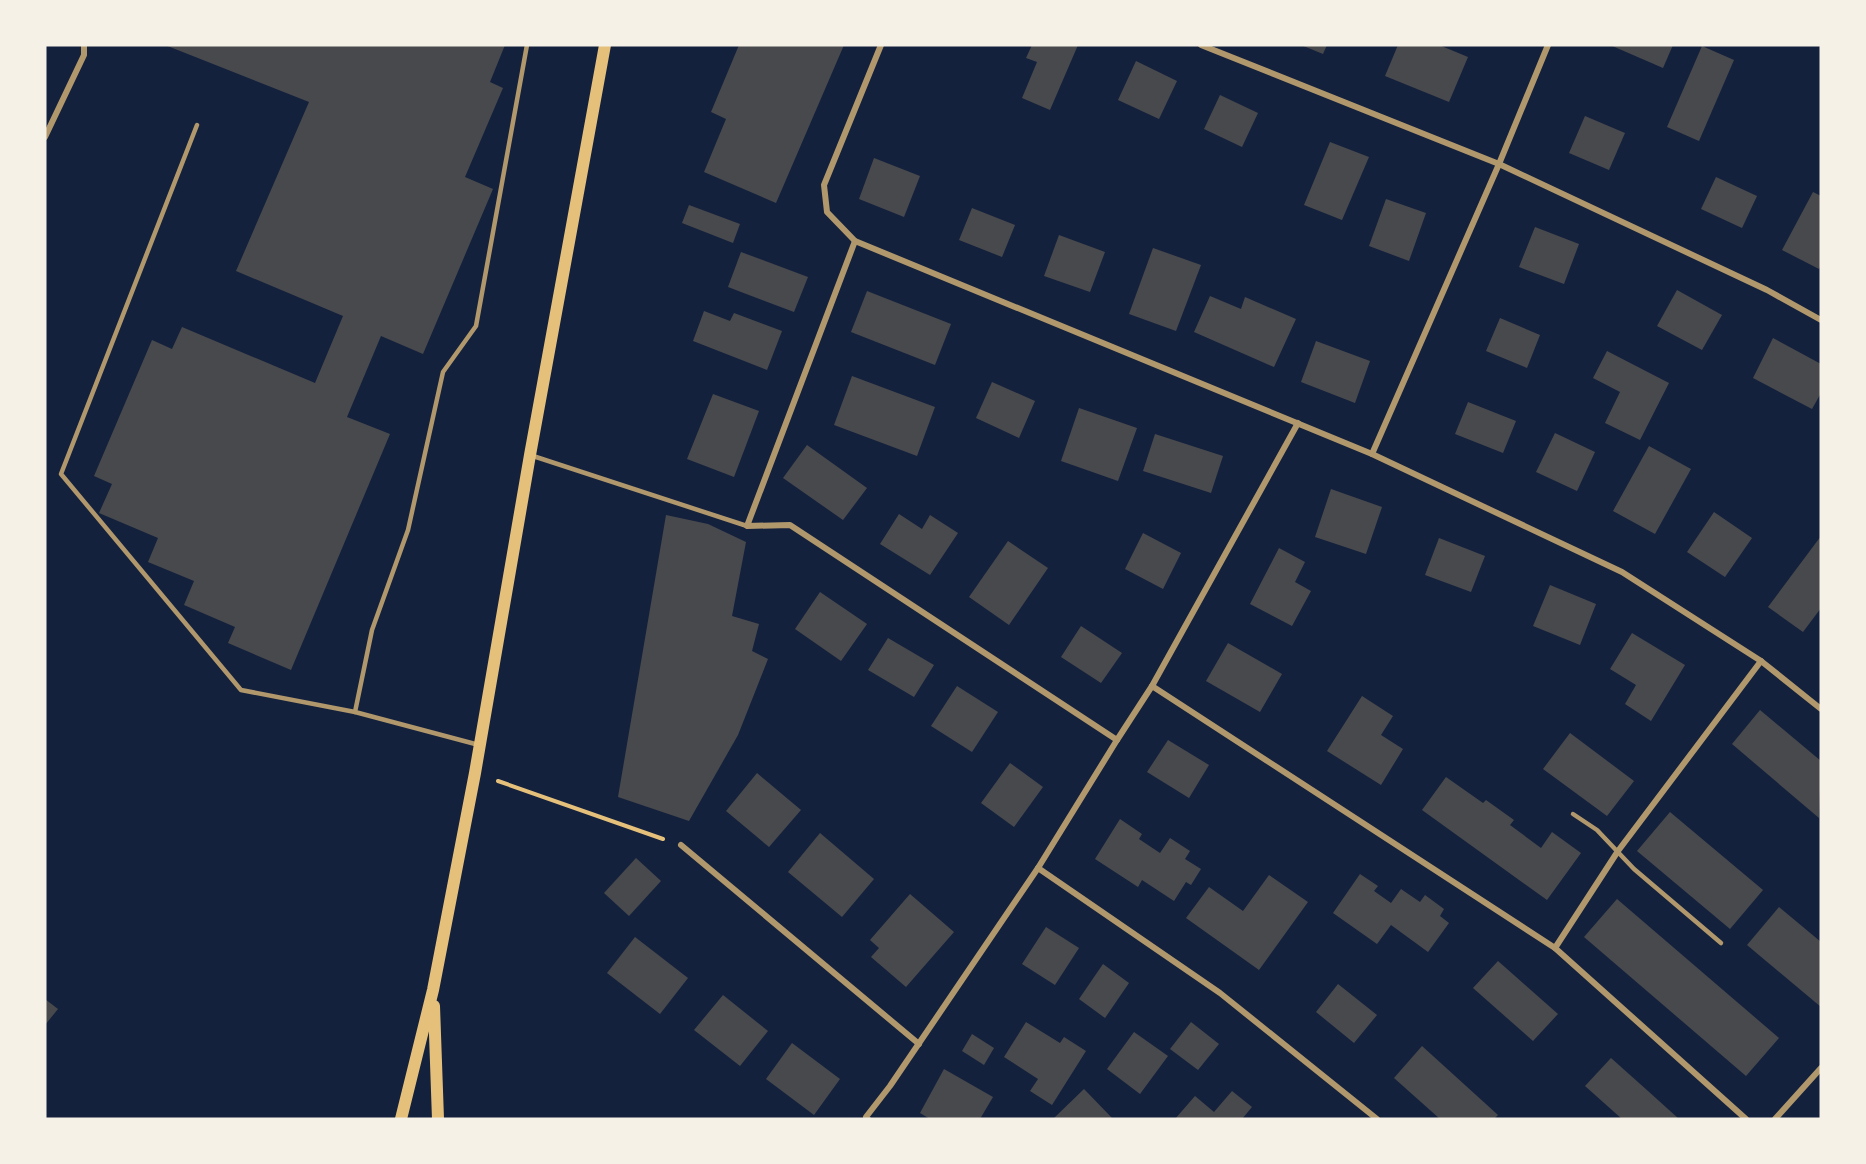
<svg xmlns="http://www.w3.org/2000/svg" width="1866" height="1164" font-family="'DM Sans',sans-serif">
	<rect width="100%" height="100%" fill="#14213d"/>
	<g fill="#48494c">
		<path d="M165,45H505L490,82L503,88L465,177L493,189L423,354L381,336L347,417L390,434L291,670L228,643L235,627L184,605L194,581L148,562L158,538L99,513L112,484L94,476L152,340L172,349L182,327L315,383L343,316L236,271L309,102Z"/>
		<path d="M739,45H844L776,203L704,172L726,119L711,112Z"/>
		<path d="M1032,45H1078L1050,110L1022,98L1037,62L1026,58Z"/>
		<path d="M1301,45H1327L1323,54Z"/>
		<path d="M1398,45H1439L1468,57L1449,102L1385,76Z"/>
		<path d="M1610,45H1673L1663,68Z"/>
		<path d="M1702,46L1734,60L1699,141L1667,127Z"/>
		<path d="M1136,61L1177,81L1159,119L1118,100Z"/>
		<path d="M1220,95L1258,113L1242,147L1204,129Z"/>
		<path d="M1585,116L1625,133L1609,170L1569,153Z"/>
		<path d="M1330,142L1369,157L1342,220L1304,205Z"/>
		<path d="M874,158L920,176L904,217L859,199Z"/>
		<path d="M1716,177L1757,196L1742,228L1701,209Z"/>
		<path d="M1813,192L1821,196V265L1819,269L1782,250Z"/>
		<path d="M1386,199L1426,213L1409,261L1369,246Z"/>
		<path d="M689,205L740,224L733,243L682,223Z"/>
		<path d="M972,208L1015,225L1002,257L959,240Z"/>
		<path d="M1535,227L1579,244L1564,284L1519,267Z"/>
		<path d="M1059,235L1105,252L1090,292L1044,276Z"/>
		<path d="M1153,248L1201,265L1176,331L1129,314Z"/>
		<path d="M741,252L808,277L794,312L728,287Z"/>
		<path d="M1677,290L1722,315L1702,350L1657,326Z"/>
		<path d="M867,291L951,324L935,365L851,332Z"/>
		<path d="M1210,296L1241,309L1245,297L1296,319L1274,367L1194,332Z"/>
		<path d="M704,311L730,321L734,313L782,331L767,370L693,341Z"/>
		<path d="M1500,318L1540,335L1527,368L1486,351Z"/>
		<path d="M1773,338L1821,364V393L1812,409L1753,378Z"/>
		<path d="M1316,341L1370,361L1355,403L1301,382Z"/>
		<path d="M1607,351L1669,383L1640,440L1605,423L1620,392L1593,378Z"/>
		<path d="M852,376L935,407L917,456L834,425Z"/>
		<path d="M992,382L1035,401L1019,438L976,418Z"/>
		<path d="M713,394L759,411L734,477L687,459Z"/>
		<path d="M1468,402L1516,421L1503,453L1455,434Z"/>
		<path d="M1079,408L1137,428L1118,481L1061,461Z"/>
		<path d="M1555,433L1595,452L1577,491L1536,472Z"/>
		<path d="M1155,434L1223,456L1211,493L1143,471Z"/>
		<path d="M807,445L867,488L843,520L783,478Z"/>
		<path d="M1649,446L1691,469L1655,534L1613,511Z"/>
		<path d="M1331,489L1382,507L1366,554L1315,537Z"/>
		<path d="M1714,512L1752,538L1725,577L1687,552Z"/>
		<path d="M899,514L922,529L930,515L958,533L930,575L880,544Z"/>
		<path d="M666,515L708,524L746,542L732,616L759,624L752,651L768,659L738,735L689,821L618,797Z"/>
		<path d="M1143,533L1181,553L1163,589L1125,569Z"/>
		<path d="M1821,536V608L1803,632L1768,607Z"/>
		<path d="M1439,538L1485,556L1471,592L1425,575Z"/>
		<path d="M1008,541L1048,568L1009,625L969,597Z"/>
		<path d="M1279,548L1305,562L1295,582L1311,591L1292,626L1250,604Z"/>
		<path d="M1550,585L1596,604L1580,645L1533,626Z"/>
		<path d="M820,592L867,624L841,661L795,629Z"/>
		<path d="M1081,626L1122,653L1101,683L1061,657Z"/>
		<path d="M1632,633L1685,665L1651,721L1625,704L1636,685L1610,669Z"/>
		<path d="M888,638L934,665L914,697L868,670Z"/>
		<path d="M1228,643L1282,674L1260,712L1206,681Z"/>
		<path d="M957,686L998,712L972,752L931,726Z"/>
		<path d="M1362,696L1393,716L1381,735L1403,749L1381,785L1327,751Z"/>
		<path d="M1760,710L1821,761L1819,818L1732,744Z"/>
		<path d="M1570,733L1634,781L1607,816L1543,769Z"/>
		<path d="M1168,740L1209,765L1189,798L1147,772Z"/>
		<path d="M1010,763L1043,787L1014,827L981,803Z"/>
		<path d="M757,773L801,810L769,847L726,811Z"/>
		<path d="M1446,777L1483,803L1486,800L1514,820L1510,825L1541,848L1552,832L1581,853L1547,900L1422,810Z"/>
		<path d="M1670,812L1763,890L1730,929L1637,851Z"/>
		<path d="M1120,819L1142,834L1139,839L1160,853L1170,838L1190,851L1185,859L1201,869L1191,885L1186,882L1174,901L1142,880L1138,887L1095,859Z"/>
		<path d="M820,833L874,879L842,917L788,872Z"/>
		<path d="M636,858L661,881L629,916L604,893Z"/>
		<path d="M1360,874L1378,886L1374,891L1391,903L1401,889L1420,902L1425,895L1444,909L1440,916L1449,923L1428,952L1391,925L1377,944L1333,913Z"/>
		<path d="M1269,875L1308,902L1259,970L1186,918L1209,887L1243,911Z"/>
		<path d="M910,894L954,932L906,987L871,957L879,948L870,940Z"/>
		<path d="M1617,899L1779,1038L1746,1076L1584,937Z"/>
		<path d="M1779,907L1821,942V1007L1747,945Z"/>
		<path d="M1046,927L1079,948L1055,985L1022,964Z"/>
		<path d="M635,937L688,978L660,1014L607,973Z"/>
		<path d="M1498,961L1558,1014L1533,1041L1473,988Z"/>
		<path d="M1103,964L1129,983L1105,1018L1079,999Z"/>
		<path d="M1338,984L1377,1015L1354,1043L1316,1012Z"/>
		<path d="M723,995L768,1031L740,1066L694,1030Z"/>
		<path d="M45,999L58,1009L45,1025Z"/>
		<path d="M1026,1022L1060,1043L1064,1037L1086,1051L1052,1105L1030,1091L1038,1079L1004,1057Z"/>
		<path d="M1191,1022L1219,1044L1198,1070L1170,1049Z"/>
		<path d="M1134,1032L1168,1056L1140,1094L1107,1069Z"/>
		<path d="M972,1034L994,1048L984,1065L962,1051Z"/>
		<path d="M792,1043L840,1079L814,1115L766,1079Z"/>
		<path d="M1422,1046L1498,1115L1494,1119H1440L1394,1078Z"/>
		<path d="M1611,1058L1648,1091L1679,1119H1622L1585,1086Z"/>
		<path d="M944,1069L993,1097L980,1119H930L920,1113Z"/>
		<path d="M1084,1089L1113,1119H1053Z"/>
		<path d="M1232,1091L1252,1107L1242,1119H1175L1195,1096L1214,1112Z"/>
	</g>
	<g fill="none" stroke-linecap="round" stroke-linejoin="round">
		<path stroke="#e5c07b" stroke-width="4" d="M498,781L663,839"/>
		<g stroke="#b1986c" stroke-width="4.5">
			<path d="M197,125L61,474L241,690L355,712"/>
			<path d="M533,456L747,526"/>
			<path d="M479,745L355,712L372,630L408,530L443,372L476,326L527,45"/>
			<path d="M1573,814L1597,830L1634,869L1721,943"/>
		</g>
		<g stroke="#b1986c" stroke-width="6">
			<path d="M881,45L824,185L827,212L855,241L1372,454L1622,572L1761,661L1821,709"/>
			<path d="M1201,45L1499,164L1767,290L1821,320"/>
			<path d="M45,137L84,55V45"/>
			<path d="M855,241L747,526L790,525L1117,740"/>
			<path d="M1372,454L1499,164L1548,45"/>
			<path d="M1152,686L1555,948L1746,1119"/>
			<path d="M681,845L919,1044"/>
			<path d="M1038,868L1220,993L1377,1119"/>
			<path d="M1555,948L1618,851L1761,661"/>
			<path d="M868,1119L866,1117L890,1086L1038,868L1117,740L1152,686L1298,423"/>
			<path d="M1775,1119L1821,1068"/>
		</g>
		<g stroke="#e5c07b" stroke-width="12">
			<path d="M434,1006L438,1119"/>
			<path d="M401,1119L433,990L475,773L530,455L605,45"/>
		</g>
	</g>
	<rect width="1866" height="1164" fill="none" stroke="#f6f1e7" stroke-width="93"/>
</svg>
